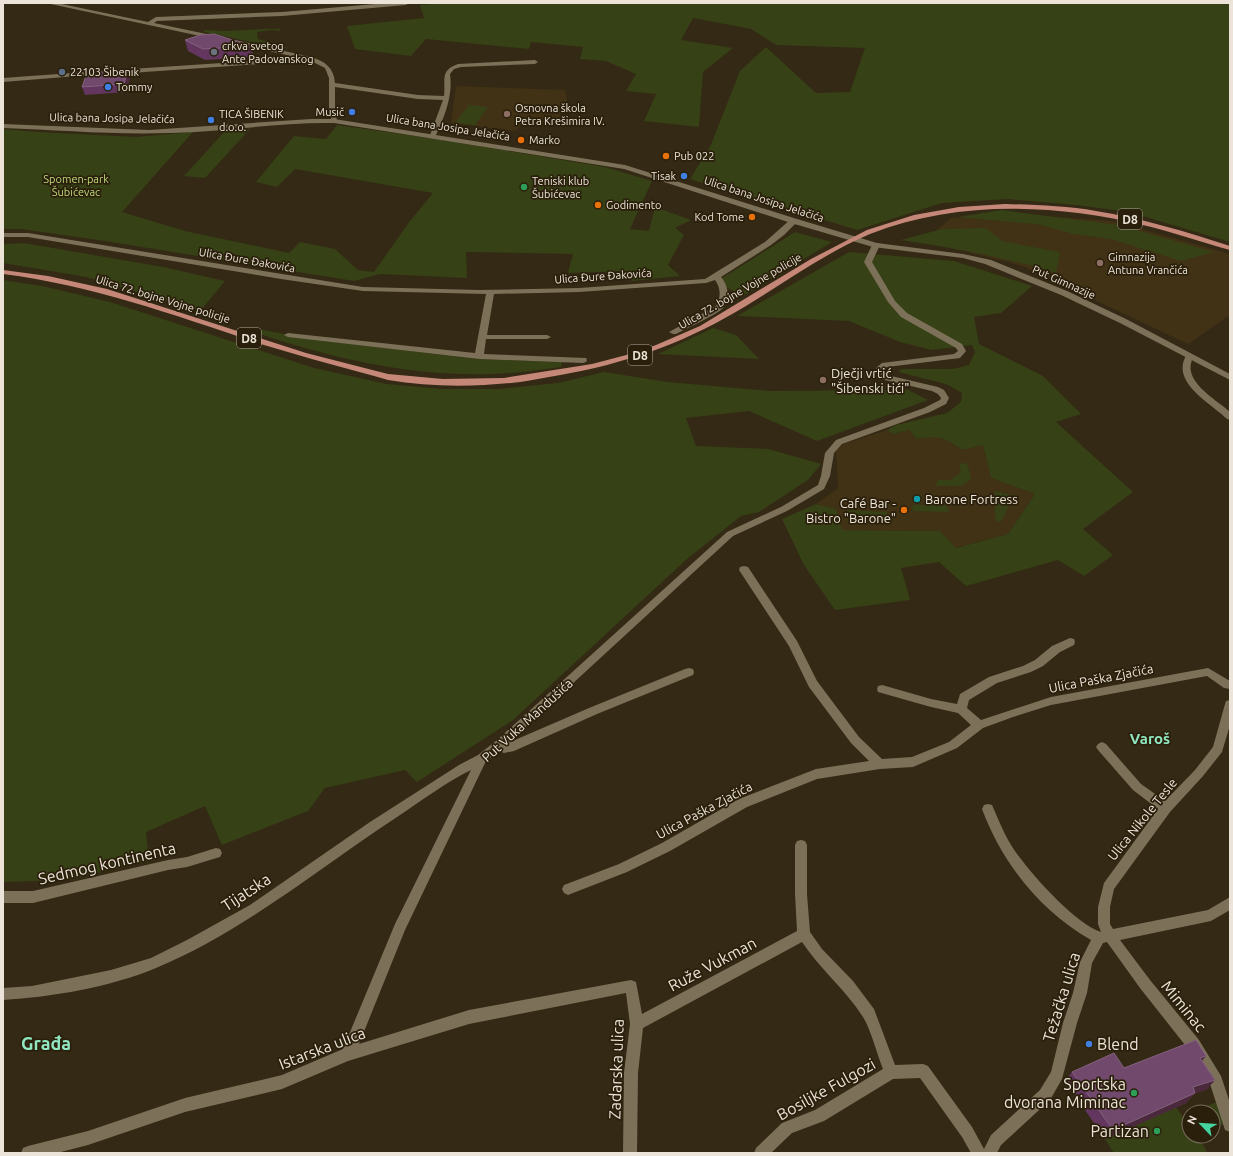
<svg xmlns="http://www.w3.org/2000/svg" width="1233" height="1156" font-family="Ubuntu,sans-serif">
	<rect width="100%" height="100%" fill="#342914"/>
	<g fill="#413216">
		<path d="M456,86L565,90L568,105L552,127L523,122L516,131L451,123Z"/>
		<path d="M1002,213L1112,221L1230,254V315L1188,344L1027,268L1012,263L924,241L951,218Z"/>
		<path d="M887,430L893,434L909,430L917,439L933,436L949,441L963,450L983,445L991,478L1035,494L1008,534L955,548L940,531L842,530L836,509L816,504L838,488L836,450L844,444Z"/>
	</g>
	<g fill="#364116">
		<path d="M446,3H1230V242L1129,212L1076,205L1008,199L942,203L857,230L690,179L710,147L740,71L766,47L816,93L850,92L865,48L776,45L751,29L693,18L681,40L733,48L703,72L699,127L644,121L656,94L626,91L636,74L606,61L580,59L583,47L531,42L529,49L426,39L411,56L355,49L347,26L424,18L420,5Z"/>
		<path d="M264,29H280V31L272,30L257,32L258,39L286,47L285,49L204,32L205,30L227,31Z"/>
		<path d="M469,105L488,107L475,125L455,123Z"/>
		<path d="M337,125L429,138L605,167L652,181L630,229L649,231L655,207L691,220L675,228L684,235L668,265L680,276L632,281L629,271L568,273L573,254L466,252L467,278L380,274L354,281L98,240L21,229H3V129L37,132L136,137L193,132L122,212L185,231L289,253L300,242L335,249L358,270L374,272L410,221L433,193L295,169L277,187L256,182L294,136L326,139Z"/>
		<path d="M250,129L205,178L184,176L226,130Z"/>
		<path d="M1001,210L1118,225L1214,252L1181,261L1111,239L1074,234L1036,224L958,217Z"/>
		<path d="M986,228L1002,241L1060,252L1056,273C1006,257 953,248 901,240L942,229Z"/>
		<path d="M795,232L832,242L743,296L716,282Z"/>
		<path d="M24,243L163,267L225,281L200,311L86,277L3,263V244Z"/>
		<path d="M849,252L954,261L1032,286L1001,313L974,317L979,344L1043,376L1081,414L1056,422L1133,492L1083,529L1113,555L1084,576L1058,560L966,586L939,562L901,568L910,600L835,610L804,565L782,519L816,504L836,509L842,530L940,531L956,548L1008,534L1035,494L991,478L983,445L963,450C944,438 939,435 917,439L909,430L893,434L887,430L896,425L947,413L961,402L962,393L946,384L898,372L902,369H953L969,365L975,352L972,345L932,350L900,342L849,321L737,316Z"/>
		<path d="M3,280L42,286L110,302L314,368L387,384L442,389H499L558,383L604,372L668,382L769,391L908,390L928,400L817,441L749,411L686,418L696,446L768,449L821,464L808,480L759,512L741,516L687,559L513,720L417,782L405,770L325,788L308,811L222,845L205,806L146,832L149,861L67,880L3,882Z"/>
		<path d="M713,328L736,335L759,359L658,354Z"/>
		<path d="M258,329L310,339L476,359L562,362L561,367C539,370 517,373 494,374C412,377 334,359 257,333Z"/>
		<path d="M967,463L971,479L961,486H935L938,480H951L961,472L959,464Z"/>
		<path d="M995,491L1014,496L1000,523L995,519Z"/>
		<path d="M912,505H946L949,512L913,511Z"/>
		<path d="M847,510L887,512L888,523L848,521Z"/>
		<path d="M1217,1102L1224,1125L1219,1124L1213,1127V1112H1201L1199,1109Z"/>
		<path d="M1176,1107L1189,1125V1136H1197L1207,1151L1203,1153H1114L1105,1139Z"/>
	</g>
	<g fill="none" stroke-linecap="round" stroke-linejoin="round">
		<g fill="#7d7059" fill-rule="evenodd">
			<path d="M46,3H57L148,22L156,17L282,12L387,3H409L406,5L282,16L157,21L154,23L216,36L217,37L214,39Z"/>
			<path d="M235,40L311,57C325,61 334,68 335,83L418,95L444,96C446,80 439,71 458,64L535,60L538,62L535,64L461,67L454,69L450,74C453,96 445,115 436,135L433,137L430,135L443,100L418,99L335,87V110L337,121L332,122L329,110V78L325,68L309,60L233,43L232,42Z"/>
			<path d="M299,58L302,60L301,61L116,74L113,72L116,70Z"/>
			<path d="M100,71L102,72V74L3,82V78Z"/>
			<path d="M791,219H797L798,221L784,235L771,245L721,277C728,285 731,299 723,308C718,314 685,329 676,334H673L669,332L716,306C721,298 721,288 715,280L706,283L579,292L494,294L487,335H547L551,337L547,339H486L484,354L586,358L587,360L586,362L583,363L479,359L288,337L284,335L288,333L475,353L486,294L363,291L281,279L28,237H3V233H28L363,287L479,290L579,288L705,279L765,242Z"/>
			<path d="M873,243H879L880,245L872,262L895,301L907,313L962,344L966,351L960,358L887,367L884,369V372L887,375L938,387L944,390L949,398L946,404L930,412L842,444L834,453L830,476L824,489L787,511L733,536L508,743L589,708L685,669L689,668L693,669L694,672L693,675L597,714L514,751L504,753L499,751L486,761L405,930L359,1044L469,1010L631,980L636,982L642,1014L797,931L795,894V845L797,841L801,840L805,841L807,845V894L810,932L822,949L853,981L874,1009L895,1065L923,1064L928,1066L972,1127L984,1149L991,1135L1040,1090L1051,1072L1063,1023L1073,993L1080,962L1091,940C1041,912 1002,863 982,809L984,805L988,804L992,805C998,818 1003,832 1011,845C1025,868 1076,925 1101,932L1098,924V907L1104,883L1158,809L1133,790L1098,750L1096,747L1098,744L1102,742L1106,744L1141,784L1165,801L1195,770L1213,747L1225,704L1226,701L1230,700V725L1222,752L1203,776L1170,812L1114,889L1110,907V924L1113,929L1208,910L1230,897V910L1211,921L1120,940L1150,980L1199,1040L1221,1076L1230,1103V1132L1225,1130L1210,1084L1189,1050L1140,988L1107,942L1103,943L1092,963L1087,993L1077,1023L1062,1079L1050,1100L1001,1145L997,1153H971L962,1137L920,1078L893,1079L824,1121L792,1133L771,1153H754L756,1148L782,1123L815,1110L883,1069C877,1054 871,1030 863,1017C845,989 820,969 802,942L643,1028L638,1073L637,1153H623L624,1073L630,1024L626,993L469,1024L348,1061L282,1089L185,1112L88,1145L57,1153H21L23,1148L28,1146L88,1131L185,1098L282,1075L343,1049L395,924L471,770C445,783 421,801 397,817C318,869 244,931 156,968C111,987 52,997 3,1000V988L32,986L111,970L151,958L187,940L250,905L370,822L459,765L478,755L496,741L727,532L781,507L818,485L821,476L825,453L836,440L924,408L940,400L941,398L938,394L932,391L881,379L876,373V368L882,363L954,354L958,351L956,348L901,317L888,302L864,262Z"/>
			<path d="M1190,353L1194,356C1179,380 1216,399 1230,412V420L1227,419C1211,403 1169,382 1187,354Z"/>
			<path d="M744,566L748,567L797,641L817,681L859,737L882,759L912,757L949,742L971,725L958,713L931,707L878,692L877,689L878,686L882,685L931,699L957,704L960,694L989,677L1023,666L1035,660L1052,646L1070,638L1074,639L1075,642L1074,645L1060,652L1043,666L1031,672L997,683L969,700L967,708L981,720L1051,697L1208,668L1230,681V689L1224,688L1207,676L1051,705L1013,717L983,728L957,748L913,767L880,769L817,779L747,807L670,851L627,872L568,895L564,893L562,889L564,885L619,864L662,843L739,799L816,769L869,761L851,743L809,687L789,646L739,570L740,567Z"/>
			<path d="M216,848L220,849L222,853L220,857L187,867L168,870L33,903H3V891H33L168,860L187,857Z"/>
		</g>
		<path fill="#7d7059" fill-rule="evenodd" d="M311,119H334L625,165L797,219L877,243L963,254L991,260L1067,291L1126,319L1230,374V380L1120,323L1061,295L985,264L963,258L873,247L791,223L624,169L334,123C279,122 225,132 170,133C114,135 59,130 3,128V124L149,130Z"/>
		<path fill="#c58778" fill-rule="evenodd" d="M1005,204C1035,205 1066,206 1096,211C1142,218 1186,232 1230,246V250C1201,242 1173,232 1143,225C1054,204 957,200 870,234C818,256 774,291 725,318C670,349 611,367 549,377C536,379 523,382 511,383C471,387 428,387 388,380C380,378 372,375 363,373C330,364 297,355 264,345C177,316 95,286 3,274V270L48,276L107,289L306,353L388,374L443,379L504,378L592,364L634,353L656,345L700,326L811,259L867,230L914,215L959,207Z"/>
	</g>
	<g fill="#62365f">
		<path d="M185,40L251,46L254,57L205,60L188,51Z"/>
		<path d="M128,70L130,78L126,92L85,95L82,87Z"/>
		<path d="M1206,1056L1202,1061L1215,1080L1206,1090L1195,1093L1186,1103L1105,1139L1065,1081L1072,1072L1124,1068Z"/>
	</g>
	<g fill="#4a293c">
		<path d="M128,70L130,78L126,92L124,84Z"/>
		<path d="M1206,1056L1197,1066L1200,1058Z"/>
		<path d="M1215,1080L1206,1090L1195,1093L1186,1103L1105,1139L1113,1130L1193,1087Z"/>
	</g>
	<g fill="#71496c" stroke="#84617d">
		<path d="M214,34L251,46L203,49L185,40L200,35Z"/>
		<path d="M128,70L124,84L82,87L87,73Z"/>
		<path d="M1196,1040L1206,1056L1200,1058L1215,1080L1193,1087L1195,1093L1113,1130L1072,1072L1114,1053L1124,1068Z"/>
	</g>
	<circle fill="#6b7280" stroke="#2a1f0b" stroke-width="1.5" cx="214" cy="52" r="4"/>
	<circle fill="#5c6f8a" stroke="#2a1f0b" stroke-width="1.5" cx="62" cy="72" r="4"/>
	<g fill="#3f7fe0" stroke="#2a1f0b" stroke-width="1.5">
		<circle cx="108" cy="87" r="4"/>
		<circle cx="352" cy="112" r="4"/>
		<circle cx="211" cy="120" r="4"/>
		<circle cx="684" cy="176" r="4"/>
		<circle cx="1089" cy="1044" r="4"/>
	</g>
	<g fill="#8d6e63" stroke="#2a1f0b" stroke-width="1.5">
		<circle cx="507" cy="114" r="4"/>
		<circle cx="1100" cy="263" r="4"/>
		<circle cx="823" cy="380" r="4"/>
	</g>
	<g fill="#e8710a" stroke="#2a1f0b" stroke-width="1.5">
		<circle cx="521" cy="140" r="4"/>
		<circle cx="666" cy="156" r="4"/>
		<circle cx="598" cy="205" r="4"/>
		<circle cx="752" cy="217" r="4"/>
		<circle cx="904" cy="510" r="4"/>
	</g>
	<g fill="#2e9e5b" stroke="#2a1f0b" stroke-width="1.5">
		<circle cx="524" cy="187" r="4"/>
		<circle cx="1134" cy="1093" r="4"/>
		<circle cx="1157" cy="1131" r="4"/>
	</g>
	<circle fill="#0f9aa8" stroke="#2a1f0b" stroke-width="1.5" cx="917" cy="499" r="4"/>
	<g text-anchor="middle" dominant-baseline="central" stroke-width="3.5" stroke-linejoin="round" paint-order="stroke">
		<g font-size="11" fill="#ece4d8" stroke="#2a1f0b" text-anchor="start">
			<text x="222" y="46">crkva svetog<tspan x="222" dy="13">Ante Padovanskog</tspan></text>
			<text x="70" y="72">22103 Šibenik</text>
			<text x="116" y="87">Tommy</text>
			<text x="515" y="108">Osnovna škola<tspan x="515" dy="13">Petra Krešimira IV.</tspan></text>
			<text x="344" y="112" text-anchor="end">Musič</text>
			<text x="219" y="114">TICA ŠIBENIK<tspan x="219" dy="13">d.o.o.</tspan></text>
			<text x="529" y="140">Marko</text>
			<text x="674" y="156">Pub 022</text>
			<text x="676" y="176" text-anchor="end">Tisak</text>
			<text x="532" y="181">Teniski klub<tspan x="532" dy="13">Šubićevac</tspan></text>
			<text x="606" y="205">Godimento</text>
			<text x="744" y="217" text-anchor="end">Kod Tome</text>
			<text x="1108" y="257">Gimnazija<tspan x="1108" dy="13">Antuna Vrančića</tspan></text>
		</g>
		<g font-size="11" fill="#ece4d8" stroke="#2a1f0b">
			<text transform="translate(112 118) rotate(1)">Ulica bana Josipa Jelačića</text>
			<text transform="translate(448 127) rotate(9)">Ulica bana Josipa Jelačića</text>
			<text transform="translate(764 199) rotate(18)">Ulica bana Josipa Jelačića</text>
			<text transform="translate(247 260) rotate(10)">Ulica Đure Đakovića</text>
			<text transform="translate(603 276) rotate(-4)">Ulica Đure Đakovića</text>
			<text transform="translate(1064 282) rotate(24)">Put Gimnazije</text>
			<text transform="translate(740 291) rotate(-30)">Ulica 72. bojne Vojne policije</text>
			<text transform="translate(163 299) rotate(17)">Ulica 72. bojne Vojne policije</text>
		</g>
		<g font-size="11" fill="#bfda7c" stroke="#2a1f0b">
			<text x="76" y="179">Spomen-park<tspan x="76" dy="13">Šubićevac</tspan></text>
		</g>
		<g fill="#2a1f0b" stroke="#b2a99a" stroke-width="1">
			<rect x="1118" y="209" width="24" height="20" rx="3"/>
			<rect x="237" y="328" width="24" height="20" rx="3"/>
			<rect x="628" y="345" width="24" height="20" rx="3"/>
		</g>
		<g font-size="12" font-weight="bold" fill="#ece4d8">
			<text x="1130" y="219">D8</text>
			<text x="249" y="338">D8</text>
			<text x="640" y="355">D8</text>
		</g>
		<g font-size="13" fill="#ece4d8" stroke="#2a1f0b" text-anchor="start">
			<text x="831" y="373">Dječji vrtić<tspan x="831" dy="15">"Šibenski tići"</tspan></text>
			<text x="925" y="499">Barone Fortress</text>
			<text x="896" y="503" text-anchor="end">Café Bar -<tspan x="896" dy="15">Bistro "Barone"</tspan></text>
		</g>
		<g font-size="13" fill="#ece4d8" stroke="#2a1f0b">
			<text transform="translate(1101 678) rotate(-11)">Ulica Paška Zjačića</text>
			<text transform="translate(527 720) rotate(-42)">Put Vuka Mandušića</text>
			<text transform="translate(704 810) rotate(-28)">Ulica Paška Zjačića</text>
			<text transform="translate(1142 819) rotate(-51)">Ulica Nikole Tesle</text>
		</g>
		<g font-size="15" font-weight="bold" fill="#91e7c1" stroke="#2a1f0b">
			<text x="1150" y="738">Varoš</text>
		</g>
		<g font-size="16" fill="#ece4d8" stroke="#2a1f0b">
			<text transform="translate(107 863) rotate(-13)">Sedmog kontinenta</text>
			<text transform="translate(246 892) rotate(-33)">Tijatska</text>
			<text transform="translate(712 964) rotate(-28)">Ruže Vukman</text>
			<text transform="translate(1061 997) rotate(-73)">Težačka ulica</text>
			<text transform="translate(1184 1006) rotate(51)">Miminac</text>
			<text transform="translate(322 1048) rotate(-21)">Istarska ulica</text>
			<text transform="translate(616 1069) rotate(-88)">Zadarska ulica</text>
			<text transform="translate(826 1089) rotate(-29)">Bosiljke Fulgozi</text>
		</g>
		<g font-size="16" fill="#ece4d8" stroke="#2a1f0b" text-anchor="end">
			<text x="1097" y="1044" text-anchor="start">Blend</text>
			<text x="1126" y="1084">Sportska<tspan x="1126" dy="18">dvorana Miminac</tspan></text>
			<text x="1149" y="1131">Partizan</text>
		</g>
		<g font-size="18" font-weight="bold" fill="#91e7c1" stroke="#2a1f0b">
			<text x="46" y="1043">Građa</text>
		</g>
	</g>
	<rect width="1233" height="1156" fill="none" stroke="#ece4d8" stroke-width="8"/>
	<g transform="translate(1201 1124) rotate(295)"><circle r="19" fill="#2a1f0b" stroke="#786e5d"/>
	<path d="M0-3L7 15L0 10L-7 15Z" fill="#45d49f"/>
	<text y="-6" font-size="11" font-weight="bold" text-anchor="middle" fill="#ece4d8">N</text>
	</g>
</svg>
